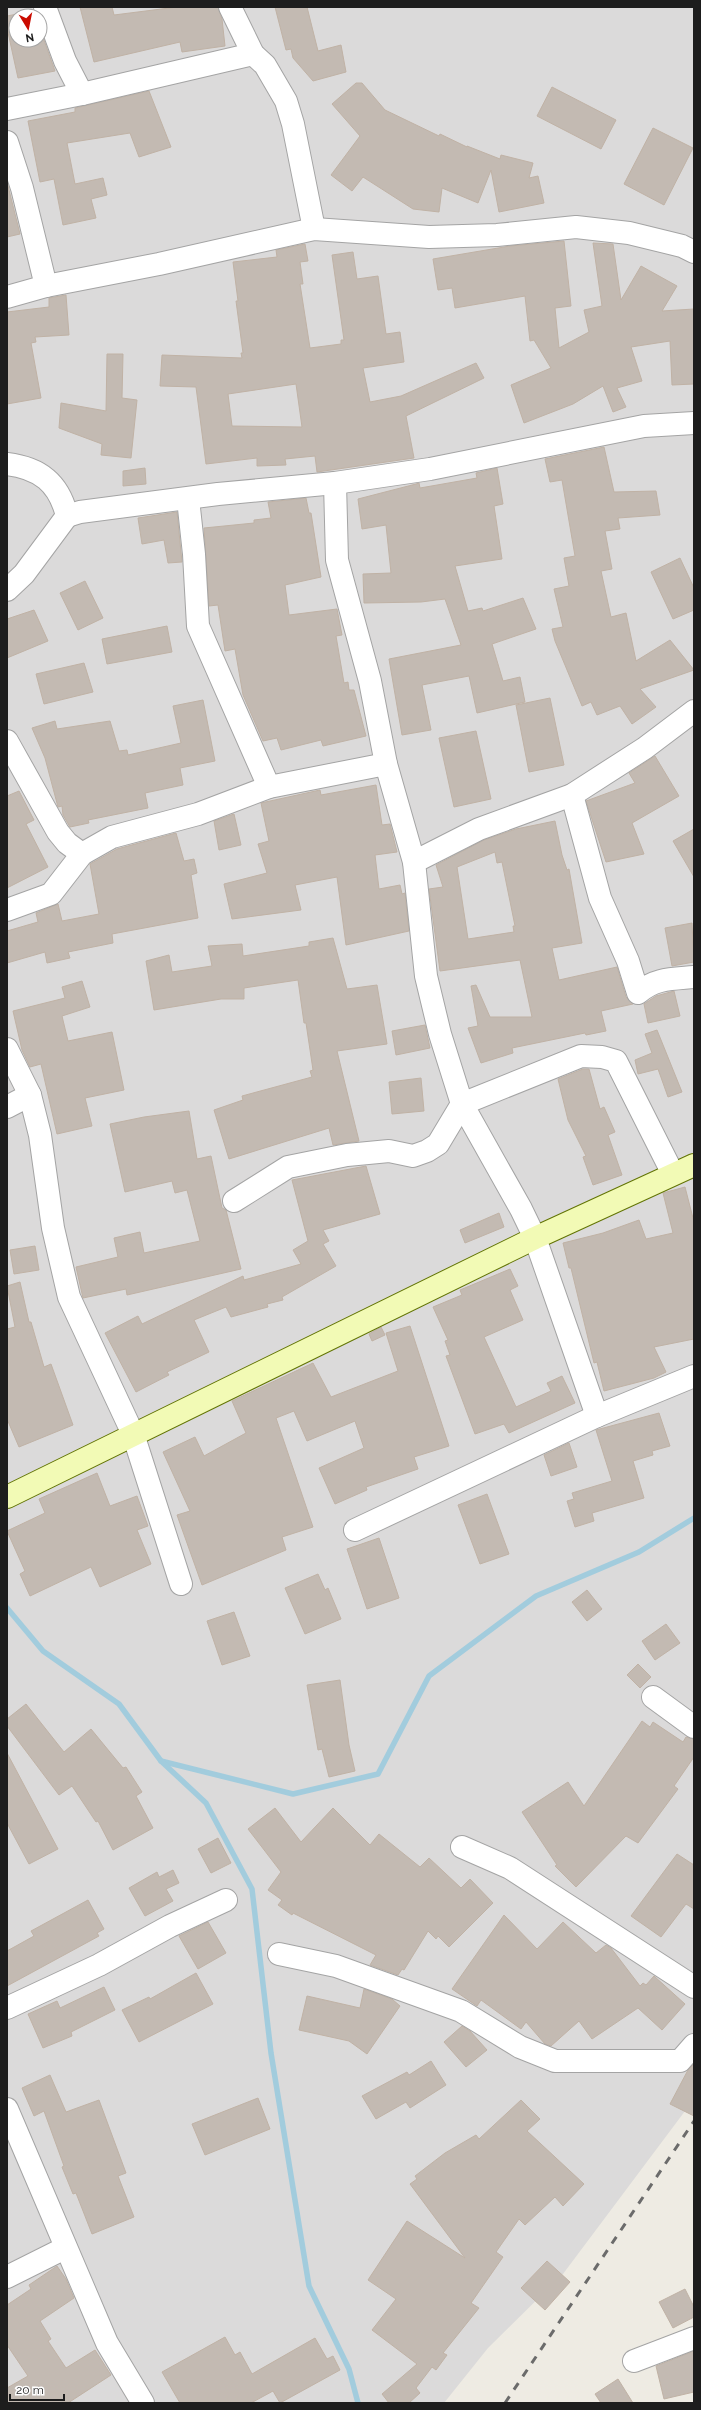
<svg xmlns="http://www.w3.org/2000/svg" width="701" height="2410" font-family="Raleway,sans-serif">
	<rect width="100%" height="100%" fill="#eeebe3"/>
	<path fill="#dbdada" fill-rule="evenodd" d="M7,7H694V2099L563,2274L488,2348L444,2403H7ZM16,16H40V40H16Z"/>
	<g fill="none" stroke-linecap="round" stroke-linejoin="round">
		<g stroke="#a2ccdd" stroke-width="5.5">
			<path d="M7,1608L43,1651L119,1704L161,1761L293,1794L378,1774L429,1676L536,1596L639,1552L694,1518"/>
			<path d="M161,1761L206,1803L252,1889L271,2053L309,2286L349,2369L358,2403"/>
		</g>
	</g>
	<g fill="#c3bab2" stroke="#c0b2a5" fill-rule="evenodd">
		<path d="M80,7H112L114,15L177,7H218L222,19L225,46L182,52L180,42L94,62Z"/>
		<path d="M275,7H307L318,51L341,45L346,72L313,81L293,58L291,49L286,50Z"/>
		<path d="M33,11L35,16H16V40H40V29L55,71L18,78L7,28V16Z"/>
		<path d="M356,83H362L385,110L439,136L440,134L467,147V146L500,159L501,155L533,163L529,178L538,176L544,203L499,212L491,170L478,203L442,188L439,212L413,209L363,177L352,191L331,175L360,136L332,104Z"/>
		<path d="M552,87L616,120L601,149L537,116Z"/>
		<path d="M149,91L171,147L139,157L130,133L67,143L75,184L103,178L107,195L91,199L96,218L63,225L54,179L40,182L28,121L75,112V108Z"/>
		<path d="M653,128L693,148L664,205L624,184Z"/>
		<path d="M7,182L20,234L7,237Z"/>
		<path d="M564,241L571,306L555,308L559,348L589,332L584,310L602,306L593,243L613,244L621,300L641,266L677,286L662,311L694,309V384L672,385L670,341L631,347L642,381L617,388L626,407L613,412L603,386L573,404L524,423L511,385L551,368L534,340L530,341L525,296L455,308L452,288L438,290L433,259L510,246Z"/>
		<path d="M305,244L308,261L300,262L303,284H300L310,348L341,344V340H344L332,255L353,252L357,279L378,276L386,334L400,332L404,362L363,368L370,402L401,396L476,363L484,378L406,416L414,458L317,472L315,456L285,459L286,465L257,466V458L206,464L196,387L160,386L162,355L242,358L241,353H243L236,301H238L233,262L277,257L276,250ZM296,384L302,427L232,426L228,394Z"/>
		<path d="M66,295L69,335L35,337L36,342L31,343L41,398L7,404V312L49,307V298Z"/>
		<path d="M107,354H123L122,398L137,400L131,458L101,455L102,444L59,428L61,403L106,411Z"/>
		<path d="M604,447L614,492L656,491L660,515L618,518L620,529L605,531L612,569L601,571L611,617L626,613L636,661L670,640L694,670L640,689L656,707L632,724L620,706L597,715L591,702L582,706L555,641L552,629L563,627L554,589L569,586L564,558L575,556L562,480L550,482L545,459Z"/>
		<path d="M145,468L146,484L123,486V471Z"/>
		<path d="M497,468L503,504L494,506L502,559L455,566L468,611L482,608L483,611L523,598L536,629L492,644L503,681L520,677L525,702L477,713L469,676L422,685L431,730L402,735L389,659L461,645L445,599L421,602L364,603L363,574L391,573L386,525L362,529L358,499L416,484L419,483L420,488L477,478L476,473Z"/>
		<path d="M306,498L309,513H311L321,577L285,585L289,615L337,609L342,635L336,636L344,683L348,682L349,690H354L366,736L323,746L321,740L281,750L277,738L263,741L243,695L235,649L225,651L218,605L209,606L204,528L254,523V520L271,518L268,502Z"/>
		<path d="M177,512L182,562L168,563L164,540L142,544L138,518Z"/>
		<path d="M680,558L694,588V610L673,619L651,572Z"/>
		<path d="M85,581L103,618L78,630L60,593Z"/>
		<path d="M34,610L48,641L7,658V619Z"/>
		<path d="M167,626L172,652L107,664L102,639Z"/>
		<path d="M84,663L93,692L44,704L36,674Z"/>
		<path d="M550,698L564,765L529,772L516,705Z"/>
		<path d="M203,700L215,761L180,768L183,785L145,793L148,808L88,820L89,823L70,827L63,815L62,806L58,807L45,758L32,728L55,721L57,729L110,721L119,751L127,750L128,755L181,743L173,706Z"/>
		<path d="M476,731L491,799L454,807L439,738Z"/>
		<path d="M655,756L679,796L632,823L644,854L606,862L586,801L635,783L629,773Z"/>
		<path d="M376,785L382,825L390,824L397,852L375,855L379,889L400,885L402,894L405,893L409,931L346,945L337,877L295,885L301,910L232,919L224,884L267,873L258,844L269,841L261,803L320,790L321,795Z"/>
		<path d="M19,791L34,820L26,824L48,867L7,888V796Z"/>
		<path d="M234,814L241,845L219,850L214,821Z"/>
		<path d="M555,821L562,855L567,870L569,869L582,943L552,948L559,980L617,967L626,997L633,1004L601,1011L606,1031L586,1035L585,1033L512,1048L513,1053L481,1063L468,1028L478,1026L471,986L476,985L490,1017H532L520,960L440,971L429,889L443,887L436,865L484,840L516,829ZM495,852L497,863L502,862L515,926H513L514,932L468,939L457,867Z"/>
		<path d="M694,829V877L673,841Z"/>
		<path d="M176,833L184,861L194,859L197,873L191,875L198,918L112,934L113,943L68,952L70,958L47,963L45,952L7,963V931L38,922L36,913L58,904L62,921L99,914L90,864L117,849Z"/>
		<path d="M692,923L694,962L672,966L665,928Z"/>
		<path d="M333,938L347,989L377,985L387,1044L337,1051L359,1141L333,1145L329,1128L229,1159L214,1110L243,1100L242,1096L312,1077L310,1071L313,1070L306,1023H304L298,980L244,988V999H221L154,1010L146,961L169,955L172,972L212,966L208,946L242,944L243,956L309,946V942Z"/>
		<path d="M82,981L90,1007L62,1016L68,1041L112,1032L124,1090L85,1098L92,1126L57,1134L41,1064L30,1067L22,1050L13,1011L65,998L62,987Z"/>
		<path d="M674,991L680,1016L648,1023L644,1004L656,996Z"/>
		<path d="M425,1025L430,1048L396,1055L392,1031Z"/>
		<path d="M657,1030L682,1092L668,1097L658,1069L638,1074L635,1060L652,1053L645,1034Z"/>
		<path d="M583,1069H589L600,1109L604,1107L615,1132L608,1135L622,1175L593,1185L583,1157L586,1156L568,1120L558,1079Z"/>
		<path d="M421,1078L424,1111L392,1114L389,1082Z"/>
		<path d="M189,1111L197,1159L211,1156L222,1208L226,1210L241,1269L127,1295L126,1289L83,1298L76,1267L118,1257L114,1238L140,1232L144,1253L200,1241L187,1190L175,1193L172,1181L125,1192L110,1124L144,1117Z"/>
		<path d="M366,1166L380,1214L323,1230L329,1241L323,1244L336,1266L282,1297L283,1300L267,1304L268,1307L231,1317L226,1307L194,1320L209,1352L167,1372L169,1375L136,1392L105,1333L138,1316L142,1324L243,1276L244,1280L301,1264L293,1250L308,1241L292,1180Z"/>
		<path d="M685,1187L694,1222V1339L654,1347L666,1372L654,1378L604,1391L597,1362L594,1363L571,1268H569L563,1243L603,1233L639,1220L646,1239L673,1233L663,1193Z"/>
		<path d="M499,1213L504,1227L465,1243L460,1230Z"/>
		<path d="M35,1246L39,1270L14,1274L10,1250Z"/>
		<path d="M510,1269L518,1286L510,1290L523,1320L484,1337L516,1407L551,1391L547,1383L562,1376L575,1403L509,1433L504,1424L475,1434L446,1356L450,1355L445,1341L448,1340L433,1307L462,1295L460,1290Z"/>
		<path d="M20,1282L29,1322H31L44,1367L51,1364L73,1425L19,1447L7,1419V1329L15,1327L7,1286Z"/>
		<path d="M410,1326L449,1446L414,1457L418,1469L366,1487L367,1490L335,1504L319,1468L364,1448L355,1421L307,1441L294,1411L276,1418L313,1527L282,1537L286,1550L202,1585L177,1515L190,1511L163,1452L195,1437L204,1456L246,1433L232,1401L313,1363L331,1397L398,1371L386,1333Z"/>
		<path d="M381,1327L385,1335L372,1341L369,1334Z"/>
		<path d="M659,1413L670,1446L652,1451L653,1455L633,1461L644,1498L592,1513L594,1521L575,1527L567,1501L574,1499L572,1493L612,1481L596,1430Z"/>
		<path d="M569,1443L577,1467L551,1476L544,1455Z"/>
		<path d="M97,1473L110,1506L137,1496L148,1526L137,1530L151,1564L100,1587L91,1567L30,1596L20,1574L25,1571L7,1531L45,1513L39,1499Z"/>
		<path d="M487,1494L509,1554L480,1564L458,1505Z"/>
		<path d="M379,1538L399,1598L367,1609L347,1549Z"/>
		<path d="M318,1574L325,1590L328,1588L341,1619L305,1634L285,1588Z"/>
		<path d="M587,1590L602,1609L587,1621L572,1602Z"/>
		<path d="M234,1612L250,1656L222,1665L207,1621Z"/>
		<path d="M666,1624L680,1643L655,1660L642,1641Z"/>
		<path d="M638,1664L651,1677L640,1688L627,1675Z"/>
		<path d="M340,1680L349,1745L355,1771L329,1777L322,1749L318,1750L307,1685Z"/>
		<path d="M26,1704L64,1752L91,1729L123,1768L126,1767L142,1792L136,1796L153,1828L113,1850L98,1821L96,1822L72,1786L59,1795L7,1726V1719Z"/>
		<path d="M642,1721L650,1727L653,1722L683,1742L686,1737L694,1739V1757L674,1786L678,1789L638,1843L626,1836L576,1887L555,1866L557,1865L522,1812L568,1782L584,1806Z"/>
		<path d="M7,1753L58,1849L29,1864L7,1823Z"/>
		<path d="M275,1808L301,1842L333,1808L370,1845L379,1834L420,1867L429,1858L461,1888L470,1879L493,1903L449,1947L438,1936L436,1939L428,1931L404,1970L402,1969L398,1975L370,1965L376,1955L293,1913L292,1915L278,1905L282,1900L268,1890L281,1872L248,1829Z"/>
		<path d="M218,1838L231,1863L211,1873L198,1849Z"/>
		<path d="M677,1854L694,1865V1909L686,1904L661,1937L631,1916Z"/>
		<path d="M173,1870L179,1883L166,1889L173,1901L145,1916L129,1888L157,1872L159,1877Z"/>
		<path d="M88,1900L104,1929L97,1933L99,1936L7,1986V1951L34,1936L31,1931Z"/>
		<path d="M504,1915L537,1949L563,1922L596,1953L606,1945L611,1948L640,1986L643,1983L646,1985L654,1976L685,2004L662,2030L638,2008L592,2039L579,2021L551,2046L545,2044L526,2022L521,2029L481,2000L477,2006L452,1989Z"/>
		<path d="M208,1922L226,1953L198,1969L179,1936Z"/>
		<path d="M196,1973L213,2004L139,2042L122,2010L149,1997L150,1999Z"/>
		<path d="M104,1987L115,2010L71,2032L72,2036L43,2048L28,2014L57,2001L60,2008Z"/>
		<path d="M364,1989L392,1999L400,2006L367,2054L349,2041L299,2030L307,1996L360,2008Z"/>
		<path d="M462,2026L470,2031L487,2050L466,2067L444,2042Z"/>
		<path d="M431,2061L446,2085L410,2108L406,2102L376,2119L362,2096L407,2072L409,2075Z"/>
		<path d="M694,2064V2116L670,2104L688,2070Z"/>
		<path d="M50,2075L66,2112L99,2100L126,2173L118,2176L134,2217L92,2234L76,2193L73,2194L62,2167L64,2166L44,2111L34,2116L22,2088Z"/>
		<path d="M258,2098L270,2129L205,2155L192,2124Z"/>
		<path d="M521,2100L540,2119L527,2131L584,2184L563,2206L555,2197L525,2225L519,2219L496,2252L503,2257L471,2303L479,2308L443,2353L447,2355L436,2370L432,2367L416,2388L420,2393L409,2403H389L382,2394L417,2364L372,2330L396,2299L368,2280L407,2221L465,2258L410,2184L417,2179L415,2176L445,2153L476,2135L479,2139Z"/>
		<path d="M547,2261L570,2282L545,2310L521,2288Z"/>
		<path d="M57,2266L66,2279L74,2298L40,2321L51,2339L48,2341L66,2368L95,2350L111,2375L68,2403H7V2388L28,2376L7,2345V2305L31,2289L29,2285Z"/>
		<path d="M685,2289L694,2307V2317L673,2328L659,2302Z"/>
		<path d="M225,2337L235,2355L240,2352L252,2374L315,2338L327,2359L333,2356L340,2370L280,2403L273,2391L251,2403H180L162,2372Z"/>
		<path d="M694,2351V2392L664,2399L656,2366Z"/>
		<path d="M618,2379L633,2403H601L595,2394Z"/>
	</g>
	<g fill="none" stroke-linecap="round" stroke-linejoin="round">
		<g stroke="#a4a4a4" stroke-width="24">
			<g id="street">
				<path d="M45,7L65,61L82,94"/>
				<path d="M230,7L253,54L265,65L286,101L293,124L314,229"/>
				<path d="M7,109L82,94L253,54"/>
				<path d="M7,142L22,188L46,286"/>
				<path d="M7,297L46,286L159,264L314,229L429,237L497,235L576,227L629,233L682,246L694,252"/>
				<path d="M7,464C40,468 59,483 67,516L24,574L7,590"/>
				<path d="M335,483L337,560L370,681L386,764L414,862L426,976L440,1034L462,1104L521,1209L535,1238L597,1416"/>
				<path d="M188,499L194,554L198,626L269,787"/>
				<path d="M67,516L80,512L218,494L335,483L430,469L644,426L694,423"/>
				<path d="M7,741L58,832L67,843L82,854"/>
				<path d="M572,795L600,898L628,961L638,993C655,978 672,979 694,977"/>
				<path d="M414,862L479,829L572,795L645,748L694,711"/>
				<path d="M7,910L51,894L82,854L112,837L198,814L269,787L386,764"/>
				<path d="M7,1049L30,1095L40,1135L53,1228L69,1297L133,1434L181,1584"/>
				<path d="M7,1107L30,1095"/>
				<path d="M234,1201L288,1167L347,1155L389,1151L413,1156L427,1151L438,1144L462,1104L581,1056L602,1057L616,1061L673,1174"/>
				<path d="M355,1530L597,1416L694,1376"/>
				<path d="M653,1697L694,1727"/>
				<path d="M462,1847L510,1868L694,1987"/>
				<path d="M279,1954L336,1966L461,2011L520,2047L555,2061H680L694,2045"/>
				<path d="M7,2008L99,1965L170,1926L226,1900"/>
				<path d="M7,2109L107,2343L143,2403"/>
				<path d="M7,2277L65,2248"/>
				<path d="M634,2361L694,2338"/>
			</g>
		</g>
		<g stroke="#627404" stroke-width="24">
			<path id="secondary" d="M7,1497L535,1238L694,1165"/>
		</g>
		<use href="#street" stroke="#fff" stroke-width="22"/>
		<use href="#secondary" stroke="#f2fab5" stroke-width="22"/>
		<path stroke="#6b6b6b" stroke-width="3" stroke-dasharray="8 8" stroke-linecap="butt" d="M505,2403L694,2121"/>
	</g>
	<rect width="701" height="2410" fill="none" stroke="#1d1d1d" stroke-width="16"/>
	<g transform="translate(28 28) rotate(170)"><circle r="19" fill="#ffffff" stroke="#a5a5a5"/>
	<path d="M0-3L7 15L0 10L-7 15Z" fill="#ca0b00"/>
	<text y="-6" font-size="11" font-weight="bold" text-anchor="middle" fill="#1d1d1d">N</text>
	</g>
	<path d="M10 2394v6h54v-6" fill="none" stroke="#1d1d1d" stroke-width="2"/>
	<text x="16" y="2394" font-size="12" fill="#1d1d1d" stroke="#ffffff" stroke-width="3" paint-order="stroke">20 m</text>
</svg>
